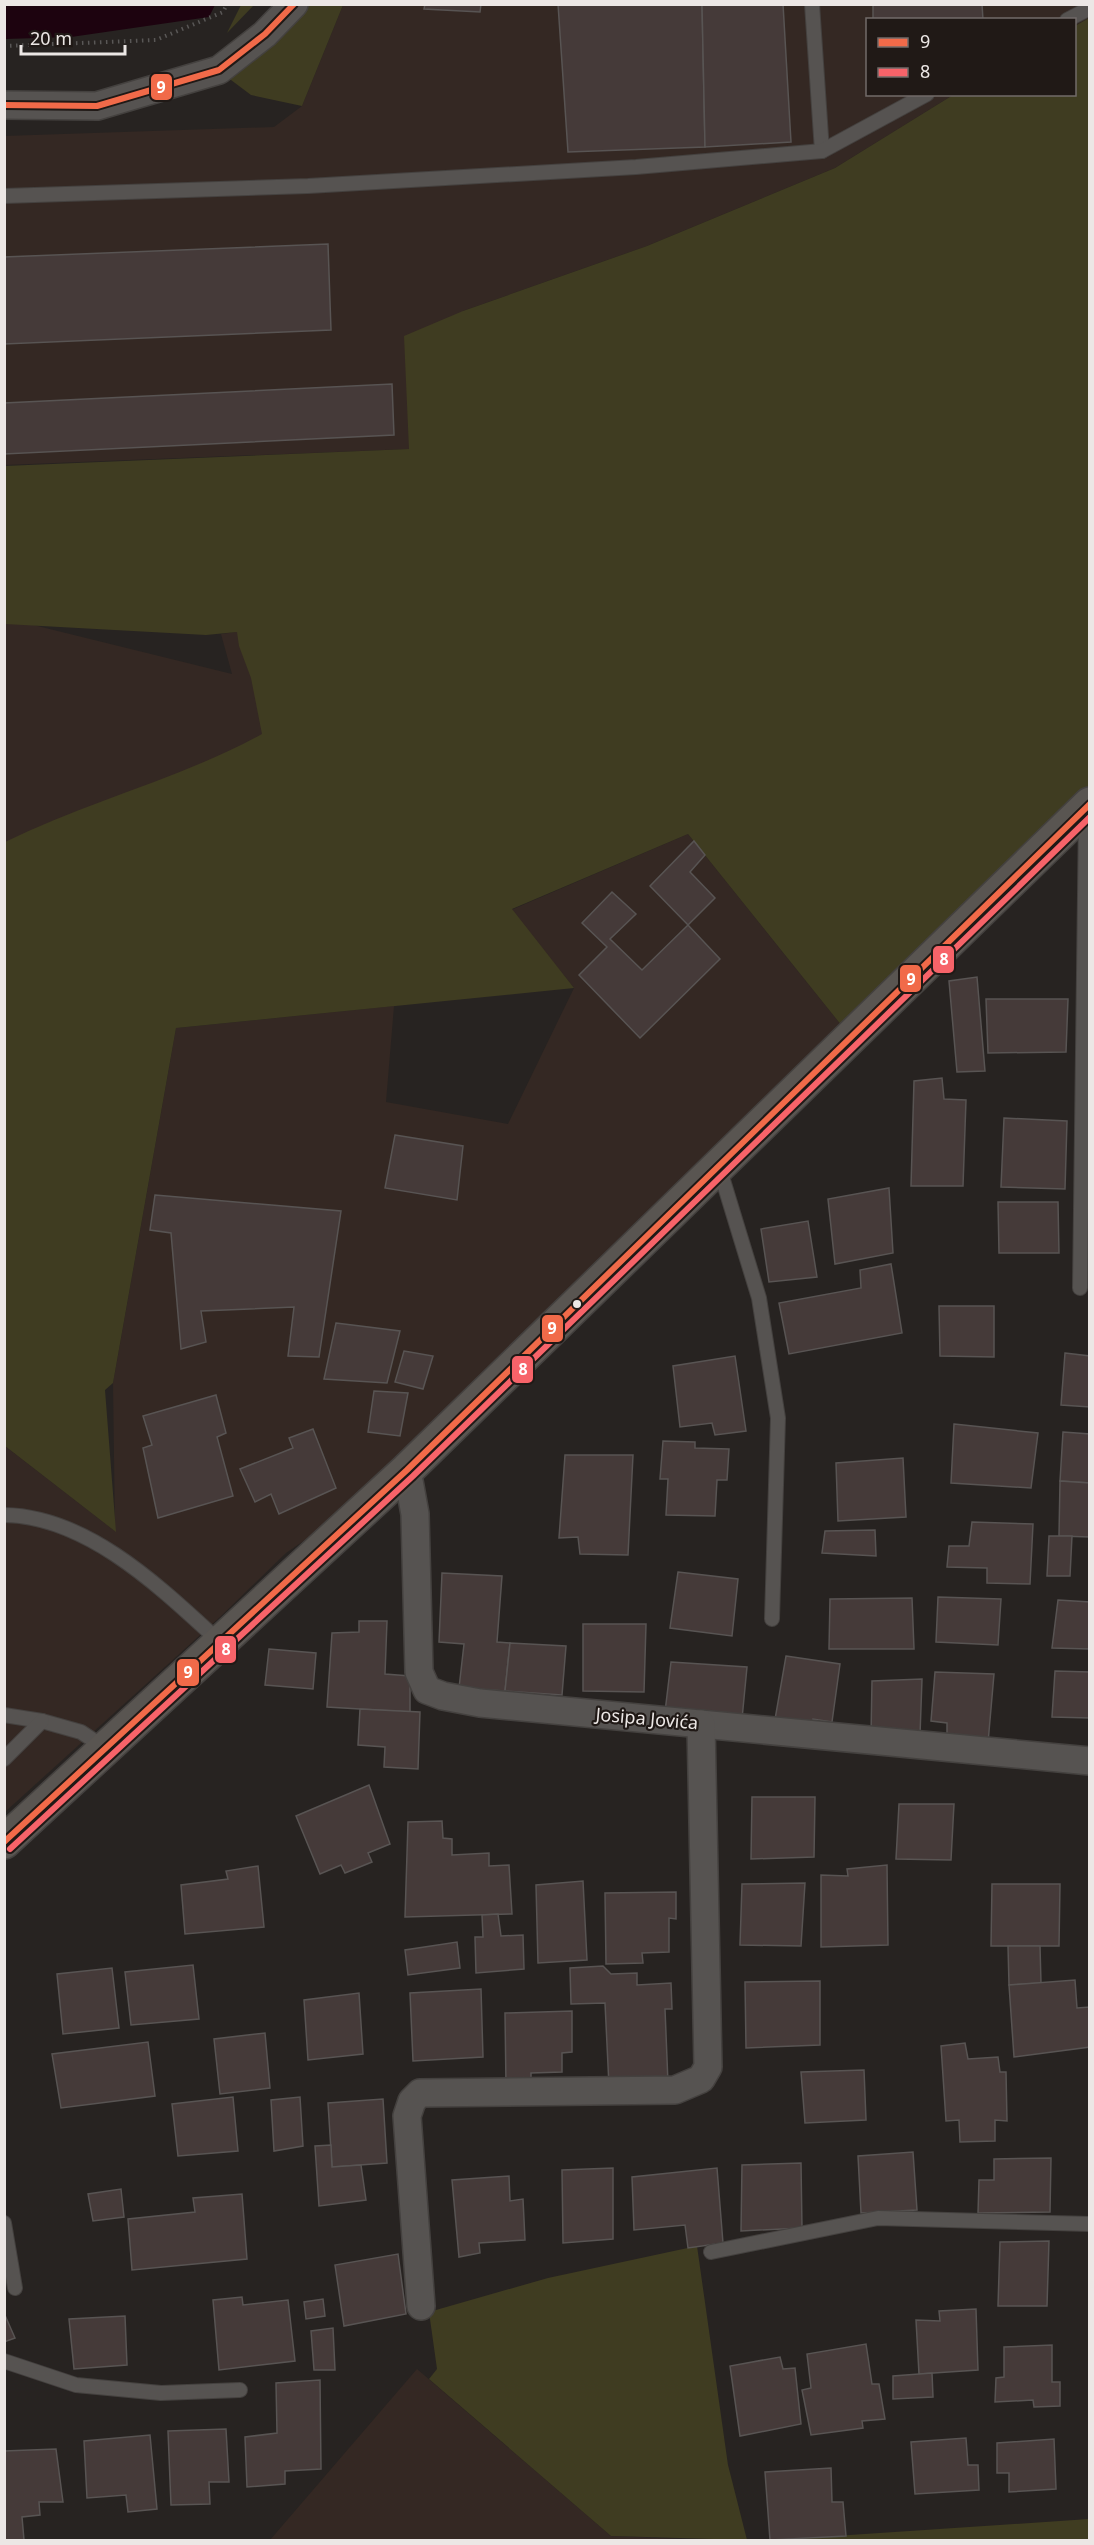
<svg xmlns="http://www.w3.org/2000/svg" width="1094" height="2545" font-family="'Noto Sans',sans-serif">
	<rect width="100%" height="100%" fill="#272321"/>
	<g fill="#342823">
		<path d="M343,5H1089V18L1075,26L1074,20H868V94L953,95L835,168L647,246L463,311L410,449L5,465L4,136L274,127L302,106Z"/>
		<path d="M581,548L5,903V618L232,674L221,634L387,611Z"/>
		<path d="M688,834L850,1036L407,1470L286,1553L220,1617L5,1812V1446L115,1531L113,1383L176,1028L394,1006L386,1102L508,1124L574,988L511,910Z"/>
		<path d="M417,2369L611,2536L705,2540H270Z"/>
	</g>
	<g fill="#3f3c21">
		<path d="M241,5H254L227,33Z"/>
		<path d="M294,5H343L302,106L251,95L219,71Z"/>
		<path d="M1089,18V804L850,1036L688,834L512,909L574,988L176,1028L113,1383L105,1390L116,1532L5,1446V842C88,801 180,779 262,734L251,678L239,646L237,632L206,635L5,624L4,466L409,449L404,336L463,311L647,246L835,168L953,95L1074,94L1075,26Z"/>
		<path d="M697,2246L728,2465L747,2540L611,2536L429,2379L437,2369L429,2312L548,2278Z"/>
		<path d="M1089,2519V2540H775Z"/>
	</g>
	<path fill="#1d030f" d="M4,5L5,4L215,5L209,17L71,37L5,39Z"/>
	<g fill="#453a39" stroke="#585453" stroke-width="1.5">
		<path d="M425,4H481L480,12L424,9Z"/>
		<path d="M558,4H702L705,147L568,152Z"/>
		<path d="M702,4H783L791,142L705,147Z"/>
		<path d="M873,4H982L983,20H873Z"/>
		<path d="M328,244L331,330L4,344V257Z"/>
		<path d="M392,384L394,435L4,454V403Z"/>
		<path d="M694,841L705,855L690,872L715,898L688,925L650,886Z"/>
		<path d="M612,892L636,914L610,939L642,970L688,925L720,959L640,1038L579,975L607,947L582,923Z"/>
		<path d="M977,977L985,1071L957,1072L949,981Z"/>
		<path d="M986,999H1068L1066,1052L988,1053Z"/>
		<path d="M942,1078L944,1099L966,1100L963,1186H911L914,1081Z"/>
		<path d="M1004,1118L1067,1121L1065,1189L1001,1187Z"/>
		<path d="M395,1135L463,1146L457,1200L385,1188Z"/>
		<path d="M889,1188L893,1253L835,1264L828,1199Z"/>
		<path d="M155,1195L341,1211L319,1357L288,1356L294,1307L201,1311L206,1342L181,1349L171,1233L150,1230Z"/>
		<path d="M998,1202H1058L1059,1253H999Z"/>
		<path d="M808,1221L817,1277L769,1282L761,1229Z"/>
		<path d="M891,1264L902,1333L789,1354L779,1303L861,1288L860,1270Z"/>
		<path d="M939,1306H994V1357L940,1356Z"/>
		<path d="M336,1323L400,1331L387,1383L324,1379Z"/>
		<path d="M404,1351L433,1356L423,1389L395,1382Z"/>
		<path d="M1065,1353L1090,1356V1407L1061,1405Z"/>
		<path d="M735,1356L746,1431L715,1435L712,1423L680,1427L673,1366Z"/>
		<path d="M374,1391L408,1393L400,1436L368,1432Z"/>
		<path d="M216,1395L226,1433L217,1437L233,1496L158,1518L143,1448L152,1445L143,1416Z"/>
		<path d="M954,1424L1038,1433L1031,1488L951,1483Z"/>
		<path d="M313,1429L336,1488L279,1514L271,1494L255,1502L240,1469L293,1448L289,1438Z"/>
		<path d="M1063,1432L1090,1434V1483L1060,1481Z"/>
		<path d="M663,1441L695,1442V1448L729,1449L727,1480H717L715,1516L666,1515L668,1479H660Z"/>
		<path d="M565,1455H633L628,1555L580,1554L578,1537L559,1538Z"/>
		<path d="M903,1458L906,1517L838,1521L836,1463Z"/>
		<path d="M1060,1481L1090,1483V1537L1059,1536Z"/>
		<path d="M972,1522L1033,1524L1030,1584L987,1583V1568L947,1567L949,1546H969Z"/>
		<path d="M875,1530L876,1556L822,1553L825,1531Z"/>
		<path d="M1049,1536H1072L1070,1576H1047Z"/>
		<path d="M678,1572L738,1579L732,1636L670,1628Z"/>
		<path d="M442,1573L502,1576L497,1642L510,1643L505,1691L459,1688L464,1644L439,1642Z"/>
		<path d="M938,1597L1001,1599L998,1645L936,1642Z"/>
		<path d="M912,1598L914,1649H829L830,1599Z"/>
		<path d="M1058,1600L1090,1602V1649L1052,1648Z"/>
		<path d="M359,1621H387L385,1674L410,1676V1712L327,1707L332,1633L359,1632Z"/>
		<path d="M583,1624H646L644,1692L583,1691Z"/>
		<path d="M510,1643L566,1646L562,1695L505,1691Z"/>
		<path d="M269,1649L316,1653L313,1689L265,1685Z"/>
		<path d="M786,1656L840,1664L832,1722L813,1719L812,1728L774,1725Z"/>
		<path d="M671,1662L747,1667L742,1719L665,1712Z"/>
		<path d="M1055,1671L1090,1672V1718L1052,1717Z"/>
		<path d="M935,1672L994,1674L988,1743L947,1740V1723L931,1721Z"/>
		<path d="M922,1679L920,1735H871L872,1681Z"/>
		<path d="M360,1709L420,1712L418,1769L384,1767L385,1747L358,1745Z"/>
		<path d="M369,1785L390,1844L368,1853L372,1862L345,1873L341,1865L320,1874L296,1816Z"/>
		<path d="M752,1797H815L814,1857L751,1859Z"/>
		<path d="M899,1804H954L951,1860L896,1859Z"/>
		<path d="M442,1821L443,1838L452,1839V1855L489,1853V1866L509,1865L512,1914L405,1917L408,1822Z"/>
		<path d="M887,1865L888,1945L821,1947V1875L848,1876L847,1869Z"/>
		<path d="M258,1866L264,1927L185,1934L181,1885L228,1879L226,1871Z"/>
		<path d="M583,1881L587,1960L538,1963L536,1885Z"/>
		<path d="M805,1883L801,1946L740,1945L742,1884Z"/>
		<path d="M992,1884H1060L1059,1946H991Z"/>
		<path d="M676,1892V1919L669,1918V1952L642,1953L643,1963L606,1964L605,1893Z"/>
		<path d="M498,1914L501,1936L523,1935L524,1969L476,1973L475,1937H483L482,1915Z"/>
		<path d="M457,1942L460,1968L408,1975L405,1950Z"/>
		<path d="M1008,1946H1040L1041,1983L1009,1985Z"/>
		<path d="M193,1965L199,2019L131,2025L125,1972Z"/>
		<path d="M603,1966L611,1974L637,1973V1985L671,1983L672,2009H665L668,2083L609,2086L605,2003L571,2004L570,1968Z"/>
		<path d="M112,1968L119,2028L63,2034L57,1974Z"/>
		<path d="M1075,1980L1077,2008L1090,2007V2047L1014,2057L1009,1985Z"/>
		<path d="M820,1981V2045L746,2048L745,1982Z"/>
		<path d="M481,1989L483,2057L413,2061L410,1993Z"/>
		<path d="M359,1993L363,2054L308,2060L304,2000Z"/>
		<path d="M572,2011V2052L562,2053V2072L531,2073V2085L506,2086L505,2013Z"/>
		<path d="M265,2033L270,2088L220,2094L214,2039Z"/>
		<path d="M148,2042L155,2096L61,2108L52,2054Z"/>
		<path d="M965,2043L968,2059L998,2057L1000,2072H1006L1007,2121L995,2120V2141L960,2142L959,2120L946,2121L941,2046Z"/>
		<path d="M864,2070L866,2120L805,2123L801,2072Z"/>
		<path d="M233,2097L238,2151L178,2156L172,2104Z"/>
		<path d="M300,2097L303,2146L274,2151L271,2100Z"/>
		<path d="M383,2099L387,2163L332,2167L328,2103Z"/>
		<path d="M331,2145L332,2167L361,2165L366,2200L319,2206L315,2146Z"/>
		<path d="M913,2152L917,2210L861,2213L858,2156Z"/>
		<path d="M1051,2158L1050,2212L978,2213L979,2180H994V2159Z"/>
		<path d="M801,2163L802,2228L741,2231L742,2165Z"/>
		<path d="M613,2168V2239L563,2243L562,2170Z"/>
		<path d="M717,2168L723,2243L688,2248L685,2225L634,2230L632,2177Z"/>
		<path d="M509,2176L510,2201L523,2199L525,2240L479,2243L480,2253L459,2257L452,2180Z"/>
		<path d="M121,2189L124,2217L93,2221L88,2194Z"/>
		<path d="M242,2194L247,2259L132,2270L128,2219L195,2212L193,2198Z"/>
		<path d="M1049,2241L1047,2306H998L1000,2242Z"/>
		<path d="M398,2254L406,2314L344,2326L335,2265Z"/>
		<path d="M242,2297L243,2305L288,2300L295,2361L219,2370L213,2300Z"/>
		<path d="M323,2299L325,2316L306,2319L304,2302Z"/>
		<path d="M976,2309L978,2370L919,2374L916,2320L940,2321L939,2311Z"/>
		<path d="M4,2313L15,2338L4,2342Z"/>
		<path d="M125,2316L127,2365L74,2369L69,2319Z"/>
		<path d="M333,2328L335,2370H314L311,2331Z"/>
		<path d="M866,2344L872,2384H879L885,2419L862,2421L863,2428L811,2435L802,2390L811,2388L807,2354Z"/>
		<path d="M1052,2345V2382H1060V2406L1034,2407L1033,2400L995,2402L996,2378L1004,2377V2347Z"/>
		<path d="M780,2357L783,2369L795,2368L801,2424L740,2436L730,2366Z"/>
		<path d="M932,2373L933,2397L893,2399V2376Z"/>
		<path d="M320,2380L321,2469L285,2471V2484L247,2487L245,2437L277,2433L276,2383Z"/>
		<path d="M226,2429L229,2482H209L210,2504L171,2505L168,2431Z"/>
		<path d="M150,2435L157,2509L128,2512L126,2495L87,2498L84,2441Z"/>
		<path d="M966,2438L968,2465H978L979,2490L915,2494L911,2442Z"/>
		<path d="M1054,2439L1056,2489L1009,2492V2473H997V2443Z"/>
		<path d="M56,2449L63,2502H39L40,2515L22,2517L24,2540H4V2451Z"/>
		<path d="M831,2468L832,2502H843L846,2536L770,2540L765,2472Z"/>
	</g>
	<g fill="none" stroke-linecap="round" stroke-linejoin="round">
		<g stroke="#44413f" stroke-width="16">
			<g id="lane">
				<path d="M812,4L822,151"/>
				<path d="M1067,20L1090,8"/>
				<path d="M4,196L308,186L636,167L822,151L927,94"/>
				<path d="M719,1167L759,1298L778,1418L772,1619"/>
				<path d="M1080,1288L1086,815"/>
				<path d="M4,1515C88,1516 162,1589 220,1642"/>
				<path d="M4,1715L42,1721L81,1732L105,1748"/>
				<path d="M4,1759L42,1721"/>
				<path d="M4,2223L15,2288"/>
				<path d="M711,2252L878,2218L1090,2224"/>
				<path d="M4,2361L76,2385L161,2393L240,2390"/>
			</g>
		</g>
		<g stroke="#44413f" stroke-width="30">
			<g id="street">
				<path d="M4,105L97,106L219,70L265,34L294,4"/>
				<path d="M407,1470L415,1514L419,1672L427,1690L443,1696L480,1703L1090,1761"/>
				<path d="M421,2306L407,2116L412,2101L420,2093L675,2090L701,2079L708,2067L701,1724"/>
			</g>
		</g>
		<g stroke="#44413f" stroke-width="36">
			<path id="secondary" d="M4,1842L407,1470L1090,804"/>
		</g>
		<path stroke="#595756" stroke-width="4" stroke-dasharray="1.5 4.5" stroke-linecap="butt" d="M4,46L156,40L223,12L227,4"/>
		<use href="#lane" stroke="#565351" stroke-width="14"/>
		<use href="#street" stroke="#565351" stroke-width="27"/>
		<use href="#secondary" stroke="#595551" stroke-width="33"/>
		<g stroke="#201916" stroke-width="10">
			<g id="bus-1">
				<path d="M4,105L97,106L219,70L265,34L294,4"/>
				<path d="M4,1842L407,1470L1090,804"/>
			</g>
		</g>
		<g stroke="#201916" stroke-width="10">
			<path id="bus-2" d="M10,1849L413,1476L1090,817"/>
		</g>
		<use href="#bus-1" stroke="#f16a49" stroke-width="6"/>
		<use href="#bus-2" stroke="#f76369" stroke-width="6"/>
	</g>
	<circle fill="#ece7e5" stroke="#201916" stroke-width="2" cx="577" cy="1304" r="5"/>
	<g text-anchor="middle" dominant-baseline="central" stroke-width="4.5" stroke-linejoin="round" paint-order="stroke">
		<g font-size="18" fill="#ece7e5" stroke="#201916">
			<text transform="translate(647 1718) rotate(5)">Josipa Jovića</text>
		</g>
	</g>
	<g stroke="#201916" stroke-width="2">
		<rect x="150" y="73" width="23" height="28" rx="6" fill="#f16a49"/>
		<rect x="932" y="945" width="23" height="29" rx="6" fill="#f76369"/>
		<rect x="899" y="964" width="23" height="29" rx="6" fill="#f16a49"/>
		<rect x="541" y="1314" width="23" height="29" rx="6" fill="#f16a49"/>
		<rect x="511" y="1355" width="23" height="29" rx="6" fill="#f76369"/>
		<rect x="214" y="1635" width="23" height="29" rx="6" fill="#f76369"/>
		<rect x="176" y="1658" width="24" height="29" rx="6" fill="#f16a49"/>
	</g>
	<g font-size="16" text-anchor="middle" font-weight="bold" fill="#fff">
		<text x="161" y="93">9</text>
		<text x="944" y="965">8</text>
		<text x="911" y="985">9</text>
		<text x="552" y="1334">9</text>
		<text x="523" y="1375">8</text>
		<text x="226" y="1655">8</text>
		<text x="188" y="1678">9</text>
	</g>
	<rect width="1094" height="2545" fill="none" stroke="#ece7e5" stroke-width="12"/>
	<rect x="866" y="18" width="210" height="78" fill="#201916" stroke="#726b69" stroke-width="1.5"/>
	<rect x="878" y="38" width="30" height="9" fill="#f16a49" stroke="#726b69" stroke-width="1.5"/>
	<text x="920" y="48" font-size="18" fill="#ece7e5">9</text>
	<rect x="878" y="68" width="30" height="9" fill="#f76369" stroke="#726b69" stroke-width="1.5"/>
	<text x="920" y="78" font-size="18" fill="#ece7e5">8</text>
	<path d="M21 45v9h104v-9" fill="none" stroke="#ece7e5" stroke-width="3"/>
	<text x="30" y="45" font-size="18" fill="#ece7e5" stroke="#201916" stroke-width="4.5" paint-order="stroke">20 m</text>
</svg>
